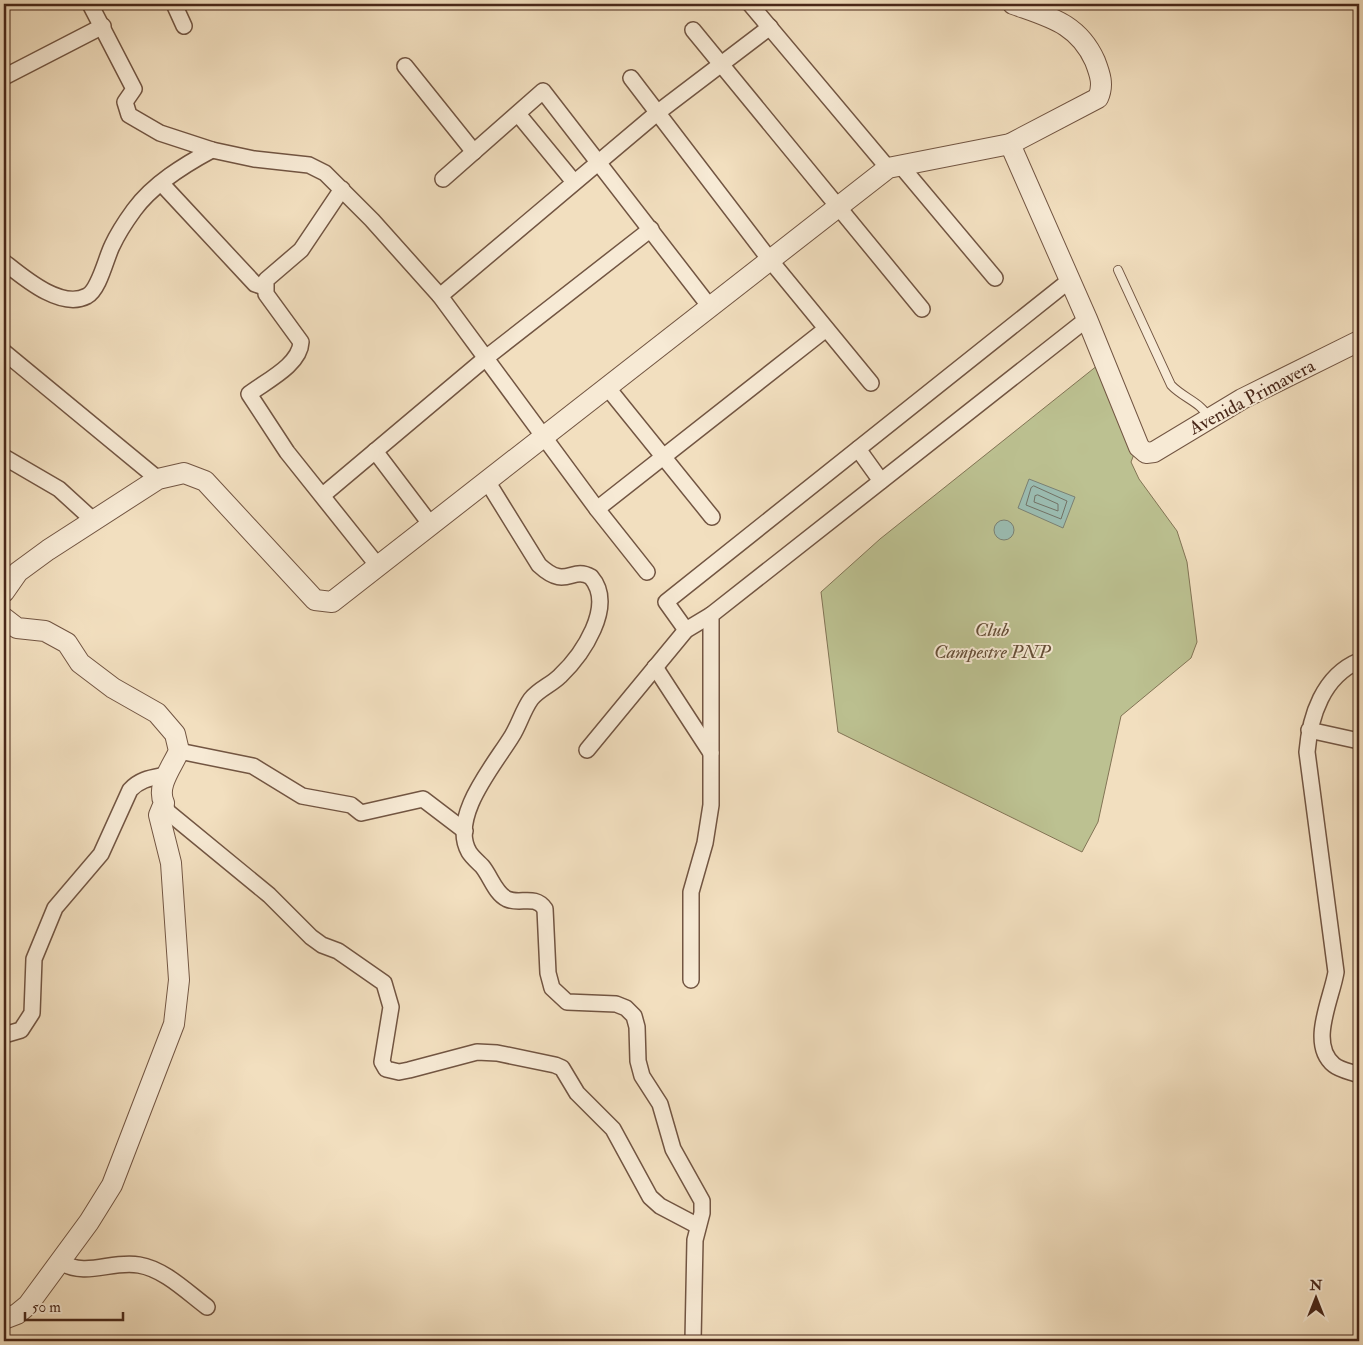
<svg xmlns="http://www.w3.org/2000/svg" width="1363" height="1345" font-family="'IM FELL Double Pica',serif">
	<rect width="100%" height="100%" fill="#f2dfbf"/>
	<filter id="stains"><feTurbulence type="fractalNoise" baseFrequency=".004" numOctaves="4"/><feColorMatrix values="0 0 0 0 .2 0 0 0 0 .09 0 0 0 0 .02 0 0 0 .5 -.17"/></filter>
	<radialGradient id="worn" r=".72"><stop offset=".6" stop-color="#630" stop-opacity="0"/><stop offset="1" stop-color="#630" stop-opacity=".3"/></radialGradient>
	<path fill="#bcc191" stroke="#827455" d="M1098,365L1136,449L1131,462L1139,479L1177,531L1187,562L1197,642L1191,658L1121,716L1098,822L1082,852L838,732L821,592L880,539Z"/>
	<g fill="#9bbdb2" stroke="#7a8175">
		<path d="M1029,479L1075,497L1063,528L1018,508Z"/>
		<circle cx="1004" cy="530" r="10"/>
	</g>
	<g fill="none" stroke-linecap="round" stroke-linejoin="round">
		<g stroke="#727266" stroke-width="1">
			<path d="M1034,486L1067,501L1061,519L1026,505L1031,488Z"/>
			<path d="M1038,495L1058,504V511L1034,502L1035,496Z"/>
		</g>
		<g stroke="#725542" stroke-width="10">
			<path id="service" d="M1118,270L1171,385C1183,398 1201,402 1209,418"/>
		</g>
		<g stroke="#725542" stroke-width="18">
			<g id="minor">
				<path d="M90,4L134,89L125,102L129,115L160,133L212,150L254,159L309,165L325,173L372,220L440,296L597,509L647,572"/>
				<path d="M174,4L184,26"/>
				<path d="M750,4L888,168"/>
				<path d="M693,30L922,309"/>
				<path d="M405,66L474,152"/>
				<path d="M4,77L103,26"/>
				<path d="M631,78L770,260L871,383"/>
				<path d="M518,114L574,182"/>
				<path d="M901,166L995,278"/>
				<path d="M443,179L543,91L710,307"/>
				<path d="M161,183L255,284L264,287"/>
				<path d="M342,189L301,250L266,280V294L301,342C300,365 266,381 249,394L287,452L378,566"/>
				<path d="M4,262C23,277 61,310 87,296C99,290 106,258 112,246C118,233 126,221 134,210C153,184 184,165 212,150"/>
				<path d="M440,296L657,113L770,27"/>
				<path d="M4,352L158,479"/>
				<path d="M607,387L712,517"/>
				<path d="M858,449L881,481"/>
				<path d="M375,451L431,525"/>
				<path d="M4,457L59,489L93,520"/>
				<path d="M487,481L539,565C567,591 571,565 591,577C616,606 582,655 560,676C551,685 539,689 531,699C523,710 519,725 512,736C495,764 449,817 469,852C472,857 478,862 482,866C491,877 495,893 507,899C520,905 535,894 545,909L548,973L552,988L567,1002L616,1004L626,1008L634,1016L637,1027L638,1061L642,1076L660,1104L673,1149L702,1201V1213L695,1240L693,1341"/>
				<path d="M323,495L487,357L651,229"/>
				<path d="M597,509L826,329"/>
				<path d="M686,630L666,602L1070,280"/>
				<path d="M1359,661C1323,676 1310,716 1307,752L1336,972C1332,998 1308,1044 1334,1065C1340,1070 1352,1072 1359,1075"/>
				<path d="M655,667L711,753"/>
				<path d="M1309,730L1359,741"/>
				<path d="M587,750L686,630L711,615"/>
				<path d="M179,751L253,766L302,796L351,805L361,813L423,799L465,831"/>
				<path d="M164,803L168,812L269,895L311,937L322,945L338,951L384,983L391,1007L382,1062L386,1069L399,1072L409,1070L477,1052L497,1053L555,1065L562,1068L577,1093L613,1129L650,1197L660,1206L698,1226"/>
				<path d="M691,980V892L705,843L711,805V615L1087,319"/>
				<path d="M4,1035L21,1030L32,1013L34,959L55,908L101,854L130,790C140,779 151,778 166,775"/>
				<path d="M60,1262C87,1278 111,1260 139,1265C164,1269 187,1292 207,1307"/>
			</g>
		</g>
		<g stroke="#725542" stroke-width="22">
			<g id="tertiary">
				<path d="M1010,144L1087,319L1139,447L1146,453L1154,452L1242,399L1359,341"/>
				<path d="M4,592L18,572L48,550L158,479L184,473L205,481L315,600L332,602L888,168L1010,144L1098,98C1104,85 1100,74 1095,61C1078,23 1049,17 1013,4"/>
				<path d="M4,618L17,628L45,631L67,643L80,663L113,688L157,713L175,734L179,751C172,767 156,786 164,803L159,815L171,863L179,980L174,1024L112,1185L89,1222L28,1305L17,1314L4,1319"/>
			</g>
		</g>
		<use href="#service" stroke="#f7ead5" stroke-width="8"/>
		<use href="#minor" stroke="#f7ead5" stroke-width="15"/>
		<use href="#tertiary" stroke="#f7ead5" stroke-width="20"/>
	</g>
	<g text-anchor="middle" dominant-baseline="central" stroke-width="4" stroke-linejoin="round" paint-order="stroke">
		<g font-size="19" fill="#482719" stroke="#f7ead5">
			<text transform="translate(1252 397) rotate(-28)">Avenida Primavera</text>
		</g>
		<g font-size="19" font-style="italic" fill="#654e37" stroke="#f7ead5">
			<text x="992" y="630">Club<tspan x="992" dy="22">Campestre PNP</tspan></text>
		</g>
	</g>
	<rect width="1363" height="1345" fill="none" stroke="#f2dfbf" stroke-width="20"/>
	<rect x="5" y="5" width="1353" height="1335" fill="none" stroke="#482719" stroke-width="2.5"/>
	<rect x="10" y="10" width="1343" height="1325" fill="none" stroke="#482719"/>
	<g transform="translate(1316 1298)" stroke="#f7ead5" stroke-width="4" paint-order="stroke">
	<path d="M0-4L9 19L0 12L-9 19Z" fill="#482719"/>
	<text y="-8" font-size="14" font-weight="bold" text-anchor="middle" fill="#482719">N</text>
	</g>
	<path d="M25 1312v8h98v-8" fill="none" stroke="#482719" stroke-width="2.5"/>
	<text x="32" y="1312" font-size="15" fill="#482719" stroke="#f7ead5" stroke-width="4" paint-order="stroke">50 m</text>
	<rect width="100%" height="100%" filter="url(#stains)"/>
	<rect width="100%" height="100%" fill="url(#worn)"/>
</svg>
